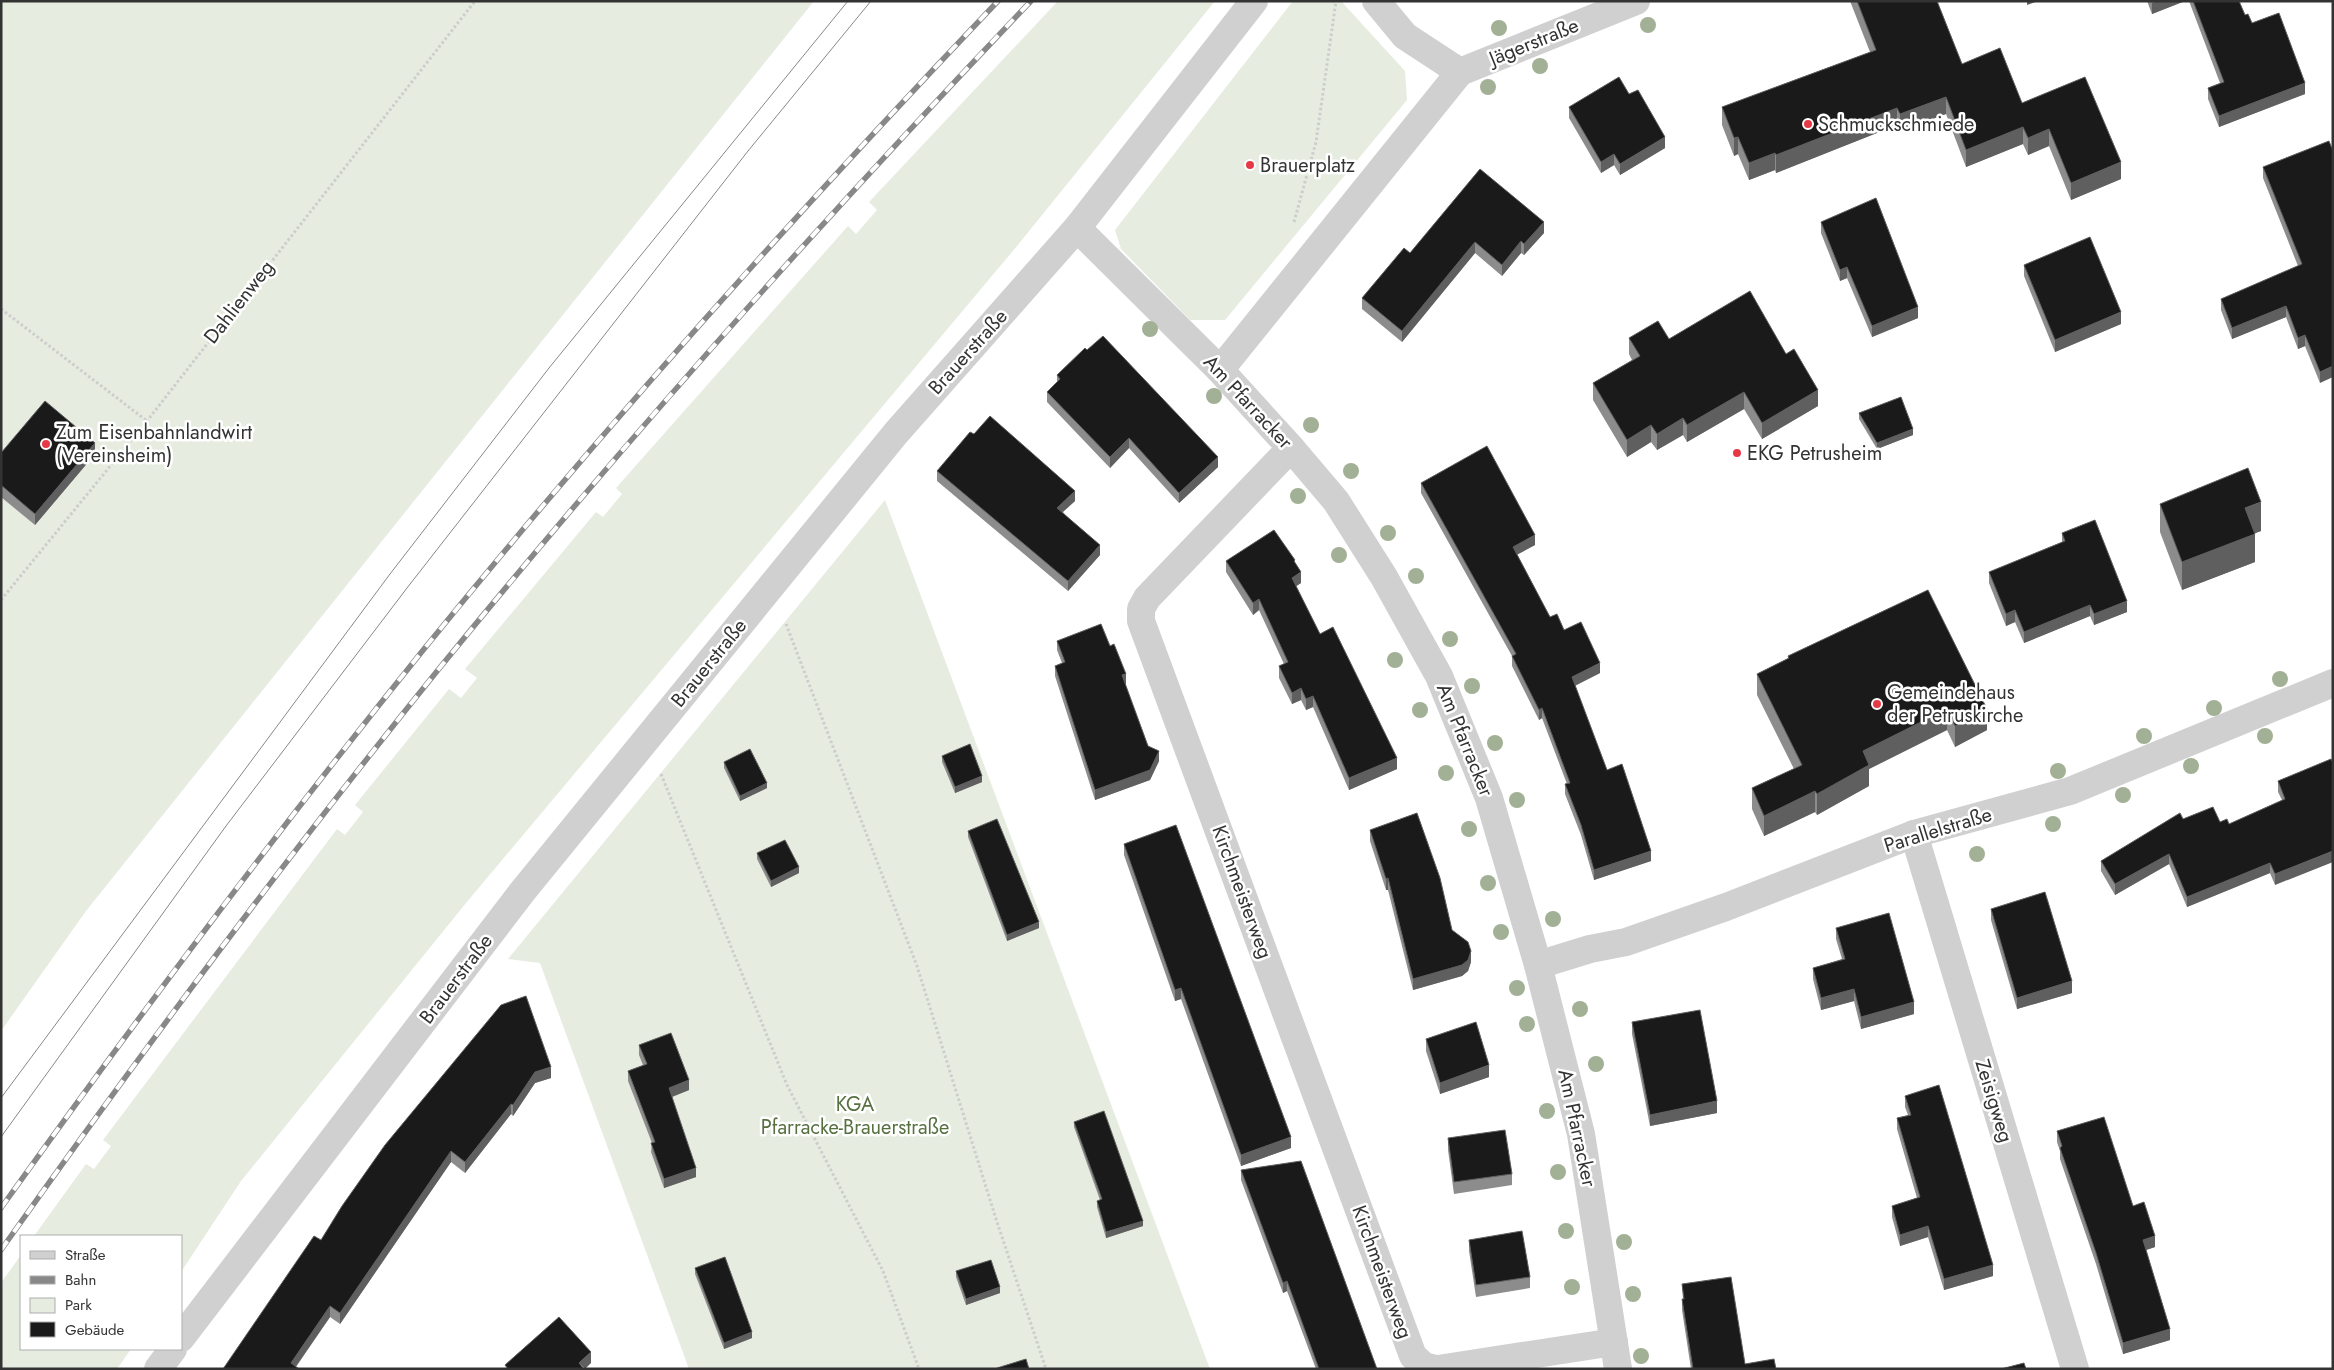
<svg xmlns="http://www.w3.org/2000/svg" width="2334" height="1370" font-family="Jost,sans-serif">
	<rect width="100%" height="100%" fill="#fff"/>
	<g fill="#e6ecdf">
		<path d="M1,1H814L86,911L1,1031Z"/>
		<path d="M1058,1H1215L1017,246L466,903L241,1181L181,1272V1236H34L86,1164L94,1169L111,1146L103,1140L337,829L345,835L363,812L355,805L449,689L461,698L477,678L465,669L596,512L603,517L622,494L616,488L848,226L856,234L877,210L869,202Z"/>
		<path d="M1293,1H1341L1405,71L1407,100L1225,320H1190L1121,249L1115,230Z"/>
		<path d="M885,500L1210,1369H689L540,963L508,959Z"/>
		<path d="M21,1255V1349H131L117,1369H1V1283Z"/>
	</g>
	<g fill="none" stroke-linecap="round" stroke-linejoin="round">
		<g stroke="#cdcdcd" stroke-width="3" stroke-dasharray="2.5 2.5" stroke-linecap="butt">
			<path d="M1294,222L1316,142L1336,1"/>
			<path d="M1,309L147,421"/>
			<path d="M1,600L147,421L475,1"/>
			<path d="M786,624L917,966L996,1219L1046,1369"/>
			<path d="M661,774L787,1085L883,1271L919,1369"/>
		</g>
		<g stroke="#d0d0d0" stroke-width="28">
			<path d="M1376,1L1405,36L1460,72"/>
			<path d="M1077,228L1220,370L1291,448L1336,501L1384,577L1439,676L1489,798L1538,965L1581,1134L1618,1369"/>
			<path d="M1220,370L1460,72L1636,1"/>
			<path d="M1291,448L1147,598L1141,609V621L1413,1356L1424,1366L1436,1369"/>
			<path d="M1914,834L2075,1369"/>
			<path d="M1538,965L1590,949L1626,942L1726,907L1914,834L2070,791L2333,683"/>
			<path d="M181,1338L522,892L896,433L1077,228L1254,1"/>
			<path d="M158,1369L173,1349"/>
			<path d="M1438,1369L1614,1342"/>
		</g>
		<g stroke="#888" stroke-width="1">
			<path d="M1,1098L390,574L549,368L848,1"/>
			<path d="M1,1137L226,826L407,588L748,151L871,1"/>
		</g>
		<g stroke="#888" stroke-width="5.5">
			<g id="rail">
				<path d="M1,1208C137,1018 277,831 424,649C606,425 799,210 998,1"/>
				<path d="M1,1250C142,1051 288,855 442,665C629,436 827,215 1031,1"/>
			</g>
		</g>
		<use href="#rail" stroke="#fff" stroke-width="4" stroke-dasharray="11" stroke-linecap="butt"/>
	</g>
	<g fill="#a2b095">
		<circle cx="1648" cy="25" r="8"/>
		<circle cx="1499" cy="28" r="8"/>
		<circle cx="1540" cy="66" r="8"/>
		<circle cx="1488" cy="87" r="8"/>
		<circle cx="1150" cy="329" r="8"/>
		<circle cx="1214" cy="396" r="8"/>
		<circle cx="1311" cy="425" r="8"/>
		<circle cx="1351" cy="471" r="8"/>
		<circle cx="1298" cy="496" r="8"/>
		<circle cx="1388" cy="533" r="8"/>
		<circle cx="1339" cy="555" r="8"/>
		<circle cx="1416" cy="576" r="8"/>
		<circle cx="1450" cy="639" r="8"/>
		<circle cx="1395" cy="660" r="8"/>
		<circle cx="2280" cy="679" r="8"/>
		<circle cx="1472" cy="686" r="8"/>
		<circle cx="2214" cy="708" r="8"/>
		<circle cx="1420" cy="710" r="8"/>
		<circle cx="2144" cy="736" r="8"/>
		<circle cx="2265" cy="736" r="8"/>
		<circle cx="1495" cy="743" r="8"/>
		<circle cx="2191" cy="766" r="8"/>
		<circle cx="2058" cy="771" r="8"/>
		<circle cx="1446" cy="773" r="8"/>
		<circle cx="2123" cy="795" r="8"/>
		<circle cx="1517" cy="800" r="8"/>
		<circle cx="2053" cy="824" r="8"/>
		<circle cx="1469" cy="829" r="8"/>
		<circle cx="1977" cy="854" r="8"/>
		<circle cx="1488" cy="883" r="8"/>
		<circle cx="1553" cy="919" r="8"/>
		<circle cx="1501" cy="932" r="8"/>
		<circle cx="1517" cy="988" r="8"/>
		<circle cx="1580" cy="1009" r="8"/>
		<circle cx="1527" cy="1024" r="8"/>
		<circle cx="1596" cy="1064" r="8"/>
		<circle cx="1547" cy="1111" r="8"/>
		<circle cx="1558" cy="1172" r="8"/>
		<circle cx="1566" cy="1231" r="8"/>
		<circle cx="1624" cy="1242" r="8"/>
		<circle cx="1572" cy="1287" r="8"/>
		<circle cx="1633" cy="1294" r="8"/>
		<circle cx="1641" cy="1356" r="8"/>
	</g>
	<g fill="#8c8c8c">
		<path d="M1850,1H1937L1962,64L2022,103L2121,179L2071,200L2049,146L2028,155L2023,144L1966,167L1946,114L1900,131L1897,125L1776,173L1775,170L1749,180L1738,154L1734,156L1722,125V107L1870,52Z"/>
		<path d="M2147,1H2185L2152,14Z"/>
		<path d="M2189,1H2239L2245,15L2305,94L2219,127L2208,99V88L2220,83Z"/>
		<path d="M1629,94L1665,148L1620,175L1614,165L1601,173L1569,118V107Z"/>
		<path d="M2329,141L2320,383L2305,346L2298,349L2286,317L2232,339L2221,310V299L2298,266L2263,178V167Z"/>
		<path d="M1480,169L1544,233L1524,255L1521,253L1502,276L1475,253L1402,342L1362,309V298L1410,253Z"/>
		<path d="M1821,222L1918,318L1872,337L1847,278L1840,281L1821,233Z"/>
		<path d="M2024,265L2121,324L2055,352L2024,276Z"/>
		<path d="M1629,338L1669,339L1786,354L1818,406L1762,439L1744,409L1687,442L1683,435L1657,450L1651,442L1627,457L1593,400V383L1632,360L1629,354Z"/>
		<path d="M1057,375L1218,467L1179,503L1129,448L1110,468L1047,402V392L1057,382Z"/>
		<path d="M1859,413L1913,435L1877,449L1859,419Z"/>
		<path d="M1,453L95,454L35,525L1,497Z"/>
		<path d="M937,471L1075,501L1063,512L1100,555L1068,591L937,481Z"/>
		<path d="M1421,483L1535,545L1517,554L1550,617L1564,630L1600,673L1575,686L1607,770L1651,861L1594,880L1581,835L1565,794V784H1567L1542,718L1539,720L1512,666V656L1421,493Z"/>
		<path d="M2160,504L2261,531L2255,533V562L2182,590L2160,532Z"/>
		<path d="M2062,533L2127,612L2094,625L2090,616L2024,643L2015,622L2006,626L1989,583V572L2062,542Z"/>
		<path d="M1226,561L1295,563L1301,583L1296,586L1320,634L1397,769L1349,790L1313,707L1306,710L1301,700L1292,704L1279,678V666L1284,664L1259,610L1253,615L1226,572Z"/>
		<path d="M1928,590L1987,730L1955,747L1947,730L1869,769V786L1817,815L1815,812L1764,836L1752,809V788L1794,769L1757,695V674L1788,659V656Z"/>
		<path d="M1057,641L1110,646L1126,684H1125L1148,746L1159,761L1150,780L1095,800L1055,676V666L1062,663L1057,650Z"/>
		<path d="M942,756L982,782L955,793L942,762Z"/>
		<path d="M2331,759L2275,885L2270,873L2187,907L2169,864L2115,895L2101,871V861L2183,819L2220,822L2229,824L2282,800L2278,792V781Z"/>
		<path d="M724,762L767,788L740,801L724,768Z"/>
		<path d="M1370,830L1452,930L1471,962L1468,971L1462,976L1413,990L1388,890H1386L1370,841Z"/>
		<path d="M968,831L1039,928L1007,941L968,837Z"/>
		<path d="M1124,844L1291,1148L1241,1166L1181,999L1175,1001L1124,855Z"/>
		<path d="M757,853L799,873L771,887L757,859Z"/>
		<path d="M1991,909L2072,993L2017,1009L1991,920Z"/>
		<path d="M1836,928L1914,1014L1861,1029L1854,1001L1821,1010L1813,979V968L1842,959L1836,939Z"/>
		<path d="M501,1005L551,1078L535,1083L513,1116L511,1114L465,1173L451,1162L340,1324L330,1317L296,1367L223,1369Z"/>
		<path d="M1632,1022L1717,1113L1650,1126L1632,1034Z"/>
		<path d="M1426,1039L1489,1077L1440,1094L1426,1051Z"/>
		<path d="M639,1045L689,1090L672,1097L696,1177L664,1188L651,1152L652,1143L628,1081V1071L643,1065L639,1055Z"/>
		<path d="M1905,1096L1993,1276L1944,1290L1928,1237L1900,1246L1892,1217V1206L1917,1198L1897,1129V1118L1908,1115L1905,1107Z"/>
		<path d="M1074,1122L1143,1226L1106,1238L1097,1207V1201L1100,1200L1074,1127Z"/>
		<path d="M2057,1131L2133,1206L2155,1247L2146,1250L2170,1340L2123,1354L2096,1264L2060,1159V1151L2057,1142Z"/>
		<path d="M1448,1138L1512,1174V1185L1454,1194L1448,1150Z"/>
		<path d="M1241,1170L1377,1369H1316L1287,1291L1283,1293L1241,1180Z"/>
		<path d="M1469,1240L1530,1277V1288L1476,1297L1469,1251Z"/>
		<path d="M695,1268L752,1338L724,1349L695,1274Z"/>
		<path d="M956,1271L1000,1293L966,1305L956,1277Z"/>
		<path d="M1682,1284L1745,1364L1776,1369H1691L1682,1310V1299H1683Z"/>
	</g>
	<g fill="#5f5f5f">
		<path d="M2027,1H2038L2027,5Z"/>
		<path d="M2156,1H2185L2152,14V3Z"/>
		<path d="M2305,83V94L2219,127V116Z"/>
		<path d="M1946,97V114L1900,131V114Z"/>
		<path d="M1897,108V125L1776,173V155Z"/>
		<path d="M2023,127V144L1966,167V150Z"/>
		<path d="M2049,129V146L2028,155V138Z"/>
		<path d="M1665,137V148L1620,175V164Z"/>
		<path d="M1738,137V154L1734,156V138Z"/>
		<path d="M1775,153V170L1749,180V163Z"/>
		<path d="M1614,154V165L1601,173V162Z"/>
		<path d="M2121,162V179L2071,200V183Z"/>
		<path d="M1544,222V233L1524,255V244Z"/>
		<path d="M1521,241V253L1502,276V265Z"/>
		<path d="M1475,242V253L1402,342V331Z"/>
		<path d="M1847,267V278L1840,281V270Z"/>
		<path d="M2286,306V317L2232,339V328Z"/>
		<path d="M1918,307V318L1872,337V326Z"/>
		<path d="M2121,312V324L2055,352V340Z"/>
		<path d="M2305,335V346L2298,349V338Z"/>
		<path d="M2333,366V377L2320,383V372Z"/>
		<path d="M1818,390V406L1762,439V423Z"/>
		<path d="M1744,392V409L1687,442V425Z"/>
		<path d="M1683,418V435L1657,450V434Z"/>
		<path d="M1651,425V442L1627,457V440Z"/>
		<path d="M1913,429V435L1877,449V443Z"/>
		<path d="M1129,438V448L1110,468V457Z"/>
		<path d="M95,443V454L35,525V514Z"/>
		<path d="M1218,457V467L1179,503V493Z"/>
		<path d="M1075,491V501L1057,517V508Z"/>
		<path d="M2261,502V531L2245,537V508Z"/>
		<path d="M2255,534V562L2182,590V562Z"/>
		<path d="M1535,535V545L1513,557V547Z"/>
		<path d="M1100,545V555L1068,591V581Z"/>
		<path d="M1301,572V583L1292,589V578Z"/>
		<path d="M1259,599V610L1253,615V603Z"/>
		<path d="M2127,601V612L2094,625V614Z"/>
		<path d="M2090,605V616L2024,643V632Z"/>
		<path d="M2015,610V622L2006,626V614Z"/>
		<path d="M1600,663V673L1572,687V677Z"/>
		<path d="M1126,674V684L1122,685V675Z"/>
		<path d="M1301,688V700L1292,704V693Z"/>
		<path d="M1313,696V707L1306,710V699Z"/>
		<path d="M1542,708V718L1539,720V710Z"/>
		<path d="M1947,709V730L1869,769V786L1817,815V794L1863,751Z"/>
		<path d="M1987,709V730L1955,747V726Z"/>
		<path d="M1159,751V761L1150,780L1095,800V790Z"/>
		<path d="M1397,758V769L1349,790V778Z"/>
		<path d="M982,776V782L955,793V787Z"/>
		<path d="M767,783V788L740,801V796Z"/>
		<path d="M1815,791V812L1764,836V816Z"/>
		<path d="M1651,851V861L1594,880V870Z"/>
		<path d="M2333,851V862L2275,885V874Z"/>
		<path d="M2169,854V864L2115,895V884Z"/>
		<path d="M2270,863V873L2187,907V897Z"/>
		<path d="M799,867V873L771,887V881Z"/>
		<path d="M1388,878V890H1386V879Z"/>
		<path d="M1039,922V928L1007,941V935Z"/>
		<path d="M1471,951V962L1468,971L1462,976L1413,990V979Z"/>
		<path d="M2072,981V993L2017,1009V998Z"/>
		<path d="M1181,988V999L1175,1001V990Z"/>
		<path d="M1854,989V1001L1821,1010V998Z"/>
		<path d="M1914,1002V1014L1861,1029V1017Z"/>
		<path d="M1489,1065V1077L1440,1094V1083Z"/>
		<path d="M551,1067V1078L535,1083L513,1116V1105L535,1072Z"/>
		<path d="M689,1080V1090L669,1098V1088Z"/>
		<path d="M1717,1101V1113L1650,1126V1115Z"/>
		<path d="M511,1104V1114L465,1173V1162Z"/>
		<path d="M1291,1137V1148L1241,1166V1155Z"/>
		<path d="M451,1151V1162L340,1324V1313Z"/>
		<path d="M696,1168V1177L664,1188V1179Z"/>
		<path d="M1143,1221V1226L1106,1238V1232Z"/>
		<path d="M1928,1226V1237L1900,1246V1235Z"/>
		<path d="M2155,1236V1247L2143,1251V1240Z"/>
		<path d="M1993,1265V1276L1944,1290V1279Z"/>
		<path d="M1287,1281V1291L1283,1293V1283Z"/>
		<path d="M1000,1287V1293L966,1305V1299Z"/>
		<path d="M330,1306V1317L294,1369L291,1363Z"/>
		<path d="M2170,1329V1340L2123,1354V1343Z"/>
		<path d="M752,1332V1338L724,1349V1343Z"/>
		<path d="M591,1352V1363L585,1369L579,1363Z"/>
	</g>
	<g fill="#1a1a1a" stroke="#5f5f5f">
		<path d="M1857,1H1937L1962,64L2000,48L2022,103L2085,77L2121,162L2071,183L2049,129L2028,138L2023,127L1966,150L1946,97L1900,114L1897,108L1776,155L1775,153L1749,163L1738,137L1734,138L1722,107L1876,50Z"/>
		<path d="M2193,1H2239L2245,15L2248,14L2252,23L2279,13L2305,83L2219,116L2208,88L2224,82Z"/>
		<path d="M1619,77L1629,94L1638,90L1665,137L1620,164L1614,154L1601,162L1569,107Z"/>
		<path d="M2329,141L2333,151V366L2320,372L2305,335L2298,338L2286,306L2232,328L2221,299L2302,264L2263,167Z"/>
		<path d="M1480,169L1544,222L1524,244L1521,241L1502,265L1475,242L1402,331L1362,298L1404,248L1410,253Z"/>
		<path d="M1876,198L1918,307L1872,326L1847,267L1840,270L1821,222Z"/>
		<path d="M2090,237L2121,312L2055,340L2024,265Z"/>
		<path d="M1750,291L1786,354L1794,349L1818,390L1762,423L1744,392L1687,425L1683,418L1657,434L1651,425L1627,440L1593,383L1640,356L1629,338L1658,321L1669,339Z"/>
		<path d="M1103,336L1218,457L1179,493L1129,438L1110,457L1047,392L1060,379L1057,375L1085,348L1087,350Z"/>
		<path d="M1901,397L1913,429L1877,443L1859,413Z"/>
		<path d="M45,401L95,443L35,514L1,485V453Z"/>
		<path d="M990,416L1075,491L1057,508L1100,545L1068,581L937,471L970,432L974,434Z"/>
		<path d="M1487,446L1535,535L1513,547L1550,617L1557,614L1564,630L1581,622L1600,663L1572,677L1607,770L1622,764L1651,851L1594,870L1581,825L1565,784L1570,783L1542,708L1539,710L1512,656L1516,654L1421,483Z"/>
		<path d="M2248,468L2261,502L2245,508L2255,534L2182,562L2160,504Z"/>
		<path d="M2095,520L2127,601L2094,614L2090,605L2024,632L2015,610L2006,614L1989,572L2065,541L2062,533Z"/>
		<path d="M1274,530L1295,560L1294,561L1301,572L1292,578L1320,634L1333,627L1397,758L1349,778L1313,696L1306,699L1301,688L1292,693L1279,666L1288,662L1259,599L1253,603L1226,561Z"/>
		<path d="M1928,590L1987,709L1955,726L1947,709L1863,751L1869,765L1817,794L1815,791L1764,816L1752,788L1802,765L1757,674L1789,658L1788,656Z"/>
		<path d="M1101,624L1110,646L1114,644L1126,674L1122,675L1148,746L1159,751L1150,770L1095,790L1055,666L1065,662L1057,641Z"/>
		<path d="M970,744L982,776L955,787L942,756Z"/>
		<path d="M750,749L767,783L740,796L724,762Z"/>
		<path d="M2331,759L2333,763V851L2275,874L2270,863L2187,897L2169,854L2115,884L2101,861L2180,813L2183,819L2213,807L2220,822L2227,819L2229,824L2285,799L2278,781Z"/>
		<path d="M1417,813L1440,878L1452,930L1468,942L1471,951L1468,960L1462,965L1413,979L1388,878L1386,879L1370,830Z"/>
		<path d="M997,819L1039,922L1007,935L968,831Z"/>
		<path d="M1176,825L1291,1137L1241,1155L1181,988L1175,990L1124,844Z"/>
		<path d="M785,840L799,867L771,881L757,853Z"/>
		<path d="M2045,892L2072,981L2017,998L1991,909Z"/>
		<path d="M1889,913L1914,1002L1861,1017L1854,989L1821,998L1813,968L1845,959L1836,928Z"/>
		<path d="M526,996L551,1067L535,1072L513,1105L511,1104L465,1162L451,1151L340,1313L330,1306L291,1363L299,1369H223L314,1236L321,1240L342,1206L385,1145L501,1005Z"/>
		<path d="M1700,1010L1717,1101L1650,1115L1632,1022Z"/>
		<path d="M1476,1022L1489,1065L1440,1083L1426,1039Z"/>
		<path d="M671,1033L689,1080L669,1088L696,1168L664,1179L651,1143L655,1142L628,1071L647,1064L639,1045Z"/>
		<path d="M1939,1085L1993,1265L1944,1279L1928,1226L1900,1235L1892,1206L1920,1197L1897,1118L1911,1115L1905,1096Z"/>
		<path d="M1104,1111L1143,1221L1106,1232L1097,1201L1102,1199L1074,1122Z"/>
		<path d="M2104,1117L2133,1206L2144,1202L2155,1236L2143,1240L2170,1329L2123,1343L2096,1253L2060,1148L2062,1146L2057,1131Z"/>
		<path d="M1505,1130L1512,1174L1454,1182L1448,1138Z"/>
		<path d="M1301,1161L1377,1369H1319L1287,1281L1283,1283L1241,1170Z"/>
		<path d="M1522,1231L1530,1277L1476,1285L1469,1240Z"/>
		<path d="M725,1257L752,1332L724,1343L695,1268Z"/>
		<path d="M991,1260L1000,1287L966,1299L956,1271Z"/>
		<path d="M1731,1277L1745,1364L1774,1359L1776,1369H1693L1682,1299H1684L1682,1284Z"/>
		<path d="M559,1317L591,1352L579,1363L584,1369H508L505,1365Z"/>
		<path d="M1026,1359L1029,1369H997V1368Z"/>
		<path d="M2024,1363L2026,1369H2001Z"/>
	</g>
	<g fill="#e63946" stroke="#fff" stroke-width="2">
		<circle cx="1808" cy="124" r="5"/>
		<circle cx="1250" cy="165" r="5"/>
		<circle cx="46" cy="444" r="5"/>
		<circle cx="1737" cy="453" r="5"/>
		<circle cx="1877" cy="704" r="5"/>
	</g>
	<g text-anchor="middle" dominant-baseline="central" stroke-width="5" stroke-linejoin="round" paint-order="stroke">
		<g font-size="20" fill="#333" stroke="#fff">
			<text transform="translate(1534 42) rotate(-22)">Jägerstraße</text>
			<text transform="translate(239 302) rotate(-52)">Dahlienweg</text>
			<text transform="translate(968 352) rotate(-48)">Brauerstraße</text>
			<text transform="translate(1248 402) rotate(47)">Am Pfarracker</text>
			<text transform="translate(709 663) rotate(-51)">Brauerstraße</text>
			<text transform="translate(1465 740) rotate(68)">Am Pfarracker</text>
			<text transform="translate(1938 830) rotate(-17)">Parallelstraße</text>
			<text transform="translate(1242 892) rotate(70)">Kirchmeisterweg</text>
			<text transform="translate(456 979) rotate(-53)">Brauerstraße</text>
			<text transform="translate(1994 1101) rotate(73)">Zeisigweg</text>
			<text transform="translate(1577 1128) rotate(78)">Am Pfarracker</text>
			<text transform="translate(1382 1272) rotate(70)">Kirchmeisterweg</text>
		</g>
		<g font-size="20" fill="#333" stroke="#fff" text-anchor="start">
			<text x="1818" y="124">Schmuckschmiede</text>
			<text x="1260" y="165">Brauerplatz</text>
			<text x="56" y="432">Zum Eisenbahnlandwirt<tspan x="56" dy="23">(Vereinsheim)</tspan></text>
			<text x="1747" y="453">EKG Petrusheim</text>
			<text x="1887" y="692">Gemeindehaus<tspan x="1887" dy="23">der Petruskirche</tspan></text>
		</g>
		<g font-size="20" fill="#56703f" stroke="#fff">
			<text x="855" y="1104">KGA<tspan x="855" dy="23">Pfarracke-Brauerstraße</tspan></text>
		</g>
	</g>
	<rect width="2334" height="1370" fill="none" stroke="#333333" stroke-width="5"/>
	<rect x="20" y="1235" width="162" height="115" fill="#ffffff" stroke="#adadad"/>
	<rect x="30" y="1251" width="25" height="8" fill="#d0d0d0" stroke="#adadad"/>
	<text x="65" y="1260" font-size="15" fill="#333333">Straße</text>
	<rect x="30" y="1276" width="25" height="8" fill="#888888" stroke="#adadad"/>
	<text x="65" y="1285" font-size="15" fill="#333333">Bahn</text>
	<rect x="30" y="1298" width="25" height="15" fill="#e6ecdf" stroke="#adadad"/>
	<text x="65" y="1310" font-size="15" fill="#333333">Park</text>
	<rect x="30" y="1322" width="25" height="15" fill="#1a1a1a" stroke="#adadad"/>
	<text x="65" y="1335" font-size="15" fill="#333333">Gebäude</text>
</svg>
